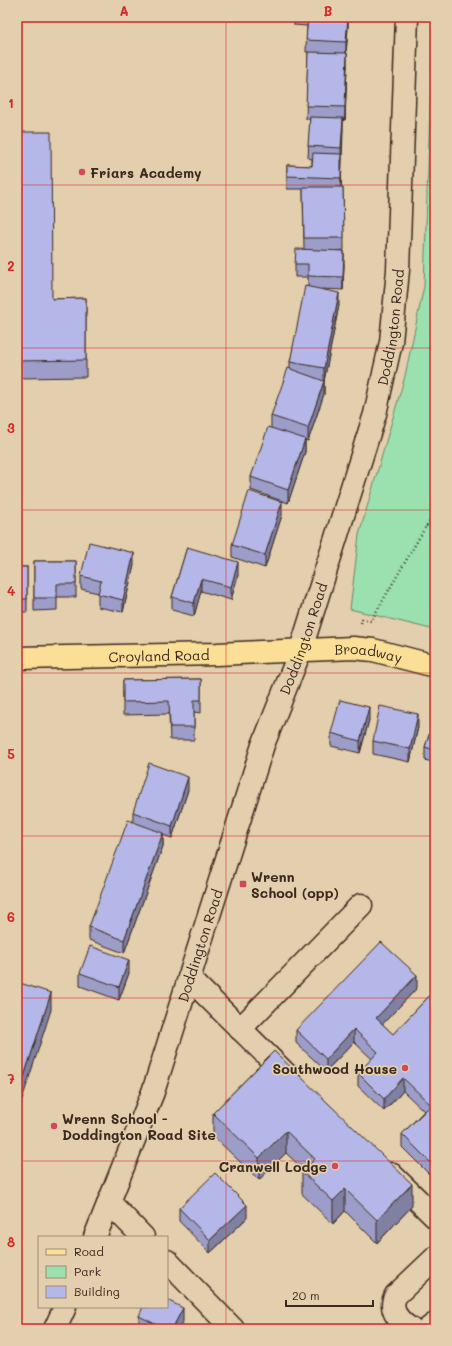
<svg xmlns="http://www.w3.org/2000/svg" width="452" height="1346" font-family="Mali,sans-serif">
	<rect width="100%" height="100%" fill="#e3cead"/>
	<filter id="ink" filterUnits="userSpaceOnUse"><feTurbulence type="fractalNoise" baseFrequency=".025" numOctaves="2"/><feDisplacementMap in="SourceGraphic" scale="8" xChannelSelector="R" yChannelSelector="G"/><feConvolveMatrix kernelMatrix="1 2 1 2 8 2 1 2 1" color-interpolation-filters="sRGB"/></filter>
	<g filter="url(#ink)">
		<path fill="#9ae1af" stroke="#6a8666" d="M433,17H435V630L350,609L359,535L405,376L424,286Z"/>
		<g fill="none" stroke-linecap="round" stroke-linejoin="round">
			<g stroke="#3b2a1e" stroke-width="25">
				<g id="minor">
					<path d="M189,978L289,1077"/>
					<path d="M240,1029L361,905"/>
					<path d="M391,1174L435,1217"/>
					<path d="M109,1202L143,1237"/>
					<path id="s1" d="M95,1237L153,1092L263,745L301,649L375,414L391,342L398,270L407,17"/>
					<path d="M167,1261L233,1329"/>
					<path d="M55,1329L65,1307"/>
					<path d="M411,1329C398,1321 388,1309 396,1295L435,1258"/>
					<path d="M428,1329L435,1324"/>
				</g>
			</g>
			<g stroke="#3b2a1e" stroke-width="25">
				<g id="major">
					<path id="s2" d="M17,658L217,654L353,648L373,650L435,666"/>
				</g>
			</g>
			<g stroke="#3b2a1e" stroke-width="2.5" stroke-dasharray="1 3" stroke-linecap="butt">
				<path d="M426,526L435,529"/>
				<path d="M361,623L362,619L371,621L426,526L435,515"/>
			</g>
			<use href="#minor" stroke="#e3cead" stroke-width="22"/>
			<use href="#major" stroke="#fbdf96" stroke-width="22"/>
		</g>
		<g fill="#9c9dc8" stroke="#3b2a1e">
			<path d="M294,17H348V27L346,53L347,66L345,120H343L341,187H343L344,250L336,251L344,264L343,290L322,289L339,305L324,381V394L308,441L305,440V452L288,503L251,490V477L271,428V416L290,369V362L308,286V277H295V264L304,249L303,189H287V165L312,166V159L308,158L310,119H306L308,52H306L307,26L294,25Z"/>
			<path d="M17,132L52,299L86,298V377L17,378Z"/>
			<path d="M282,515L265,568L232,557V545Z"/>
			<path d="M187,547L238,575L231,600L201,591L194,616L172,610V597Z"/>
			<path d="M34,561H76V597H57V610L34,611Z"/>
			<path d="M134,565L123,612L98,607V593L81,589V576Z"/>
			<rect x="17" y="567" width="10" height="45"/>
			<path d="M201,679V713L194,712V740H170L169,714L123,715V680Z"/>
			<path d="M435,717V763L425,760V747Z"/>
			<path d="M369,720L360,753L331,746V733Z"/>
			<path d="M418,727L410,762L373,754V741Z"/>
			<path d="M188,790L172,838L163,835V846L124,953L89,940V927L133,822V812Z"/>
			<path d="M80,973H129L119,1000L80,986Z"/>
			<path d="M417,988L382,1024L393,1034L435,990V1180L402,1147V1134L424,1111L403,1091L384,1111L358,1086V1073L372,1059L354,1042L326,1071L296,1043V1030Z"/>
			<path d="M274,1051L412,1206L377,1243L345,1211L333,1224L302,1194V1172L304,1170L286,1153L259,1180L213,1136V1113Z"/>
			<path d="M179,1208L247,1218L210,1253L179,1221Z"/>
			<path d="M139,1316L183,1321L179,1329H139Z"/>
		</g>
		<g fill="#7f80a2" stroke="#3b2a1e">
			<path d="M348,17V27L346,55V42Z"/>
			<path d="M347,53V66L345,120V107Z"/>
			<path d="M343,118V131L341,190V148Z"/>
			<path d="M344,251V264L343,290V277Z"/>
			<path d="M339,293V305L324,381V368Z"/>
			<path d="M324,381V394L308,441V428Z"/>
			<path d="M305,439V452L288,503V490Z"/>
			<path d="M282,502V515L265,568V555Z"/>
			<path d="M134,553V565L123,612V600Z"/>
			<path d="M238,562V575L231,600V587Z"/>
			<path d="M201,579V591L194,616V603Z"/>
			<path d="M369,707V720L360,753V741Z"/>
			<path d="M418,714V727L410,762V749Z"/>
			<path d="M188,777V790L172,838V826Z"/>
			<path d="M163,833V846L124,953V940Z"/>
			<path d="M129,960V973L119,1000V987Z"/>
			<path d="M417,975V988L376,1031V1018Z"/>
			<path d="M51,993V1010L17,1115V1098Z"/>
			<path d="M354,1029V1042L326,1071V1059Z"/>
			<path d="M403,1078V1091L384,1111V1099Z"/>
			<path d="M286,1131V1153L259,1180V1158Z"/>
			<path d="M412,1184V1206L377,1243V1220Z"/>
			<path d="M345,1189V1211L333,1224V1201Z"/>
			<path d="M247,1205V1218L210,1253V1240Z"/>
			<path d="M183,1308V1321L179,1329H172Z"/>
		</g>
		<g fill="#b5b7e8" stroke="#3b2a1e">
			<path d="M308,17H348L346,42L306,40Z"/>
			<path d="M308,52L347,53L345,107L306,106Z"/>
			<path d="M310,117L343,118L341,148L308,146Z"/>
			<path d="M17,132H51L52,299L86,298V360L17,361Z"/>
			<path d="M313,153L341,154V178L287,176V165L312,166Z"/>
			<path d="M303,187H343L344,238H304Z"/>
			<path d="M296,249L344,251L343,277L308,276V264H295Z"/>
			<path d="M305,286L339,293L324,368L290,362Z"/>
			<path d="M288,368L324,381L308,428L271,416Z"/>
			<path d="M268,427L305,439L288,490L251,477Z"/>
			<path d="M249,491L282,502L265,555L232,545Z"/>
			<path d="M89,542L134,553L123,600L98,594L101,581L81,576Z"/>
			<path d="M187,547L238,562L231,587L201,579L194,603L172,597Z"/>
			<path d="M34,561H76V584H57V598H34Z"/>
			<rect x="17" y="567" width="10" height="32"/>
			<path d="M201,679V700H194V727H170L169,701L123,702V680Z"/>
			<path d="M340,700L369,707L360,741L331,733Z"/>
			<path d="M380,706L418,714L410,749L373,741Z"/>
			<path d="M435,717V750L425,747Z"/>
			<path d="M149,763L188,777L172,826L133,812Z"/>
			<path d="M128,820L163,833L124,940L89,927Z"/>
			<path d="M381,942L417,975L376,1018L393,1034L435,990V1167L402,1134L431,1105L403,1078L384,1099L358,1073L378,1052L354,1029L326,1059L296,1030Z"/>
			<path d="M90,946L129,960L119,987L80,973Z"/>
			<path d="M17,982L51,993L17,1098Z"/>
			<path d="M274,1051L412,1184L377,1220L345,1189L333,1201L302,1172L315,1159L286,1131L259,1158L213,1113Z"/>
			<path d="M215,1173L247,1205L210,1240L179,1208Z"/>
			<path d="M167,1300L183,1308L172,1329H165L139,1316L143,1307H167Z"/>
			<path d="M130,1326L138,1329H129Z"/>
		</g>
	</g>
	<path fill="none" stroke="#d62828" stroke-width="1" stroke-opacity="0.55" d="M226,17V1329M17,185H435M17,348H435M17,510H435M17,673H435M17,836H435M17,998H435M17,1161H435"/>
	<g fill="#d1495b" stroke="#e3cead" stroke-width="1.5">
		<circle cx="82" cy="172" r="4"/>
		<rect x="239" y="880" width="8" height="8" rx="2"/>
		<circle cx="405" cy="1068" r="4"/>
		<circle cx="54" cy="1126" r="4"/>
		<circle cx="335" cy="1166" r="4"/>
	</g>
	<g text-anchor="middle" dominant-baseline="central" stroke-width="3.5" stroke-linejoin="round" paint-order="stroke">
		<g font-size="14" font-weight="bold" fill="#3b2a1e" stroke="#e3cead" text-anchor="start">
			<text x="90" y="172">Friars Academy</text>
			<text x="251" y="876">Wrenn<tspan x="251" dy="16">School (opp)</tspan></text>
			<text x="397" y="1068" text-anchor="end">Southwood House</text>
			<text x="62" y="1118">Wrenn School -<tspan x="62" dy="16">Doddington Road Site</tspan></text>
			<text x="327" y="1166" text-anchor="end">Cranwell Lodge</text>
		</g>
		<g font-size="14" fill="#3b2a1e" stroke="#e3cead">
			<text stroke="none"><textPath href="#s1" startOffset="958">Doddington Road</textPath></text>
			<text stroke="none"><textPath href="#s1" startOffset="634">Doddington Road</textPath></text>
			<text stroke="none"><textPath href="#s2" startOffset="352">Broadway</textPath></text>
			<text stroke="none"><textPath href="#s2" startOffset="142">Croyland Road</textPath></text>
			<text stroke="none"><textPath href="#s1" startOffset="310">Doddington Road</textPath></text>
		</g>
	</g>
	<rect width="452" height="1346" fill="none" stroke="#e3cead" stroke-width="44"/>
	<rect x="38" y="1236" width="130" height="72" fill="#e3cead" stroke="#a08c74"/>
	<rect x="46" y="1249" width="20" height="6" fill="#fbdf96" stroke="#a08c74"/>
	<text x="74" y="1256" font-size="12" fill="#3b2a1e">Road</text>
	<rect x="46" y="1266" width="20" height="12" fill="#9ae1af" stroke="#a08c74"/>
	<text x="74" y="1276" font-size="12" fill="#3b2a1e">Park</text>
	<rect x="46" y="1286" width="20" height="12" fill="#b5b7e8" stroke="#a08c74"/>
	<text x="74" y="1296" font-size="12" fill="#3b2a1e">Building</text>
	<path d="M286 1300v6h87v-6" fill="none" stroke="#3b2a1e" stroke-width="2"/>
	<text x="292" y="1300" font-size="12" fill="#3b2a1e" stroke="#e3cead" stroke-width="3" paint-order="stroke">20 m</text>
	<rect x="22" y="22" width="408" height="1302" fill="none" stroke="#d62828" stroke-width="1.5"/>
	<g font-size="13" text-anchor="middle" font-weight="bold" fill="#d62828">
		<text x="124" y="16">A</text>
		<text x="328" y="16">B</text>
		<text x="11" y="108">1</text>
		<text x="11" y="271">2</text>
		<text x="11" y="433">3</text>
		<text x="11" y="596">4</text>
		<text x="11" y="759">5</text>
		<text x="11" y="922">6</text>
		<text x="11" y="1084">7</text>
		<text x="11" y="1247">8</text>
	</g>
</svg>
